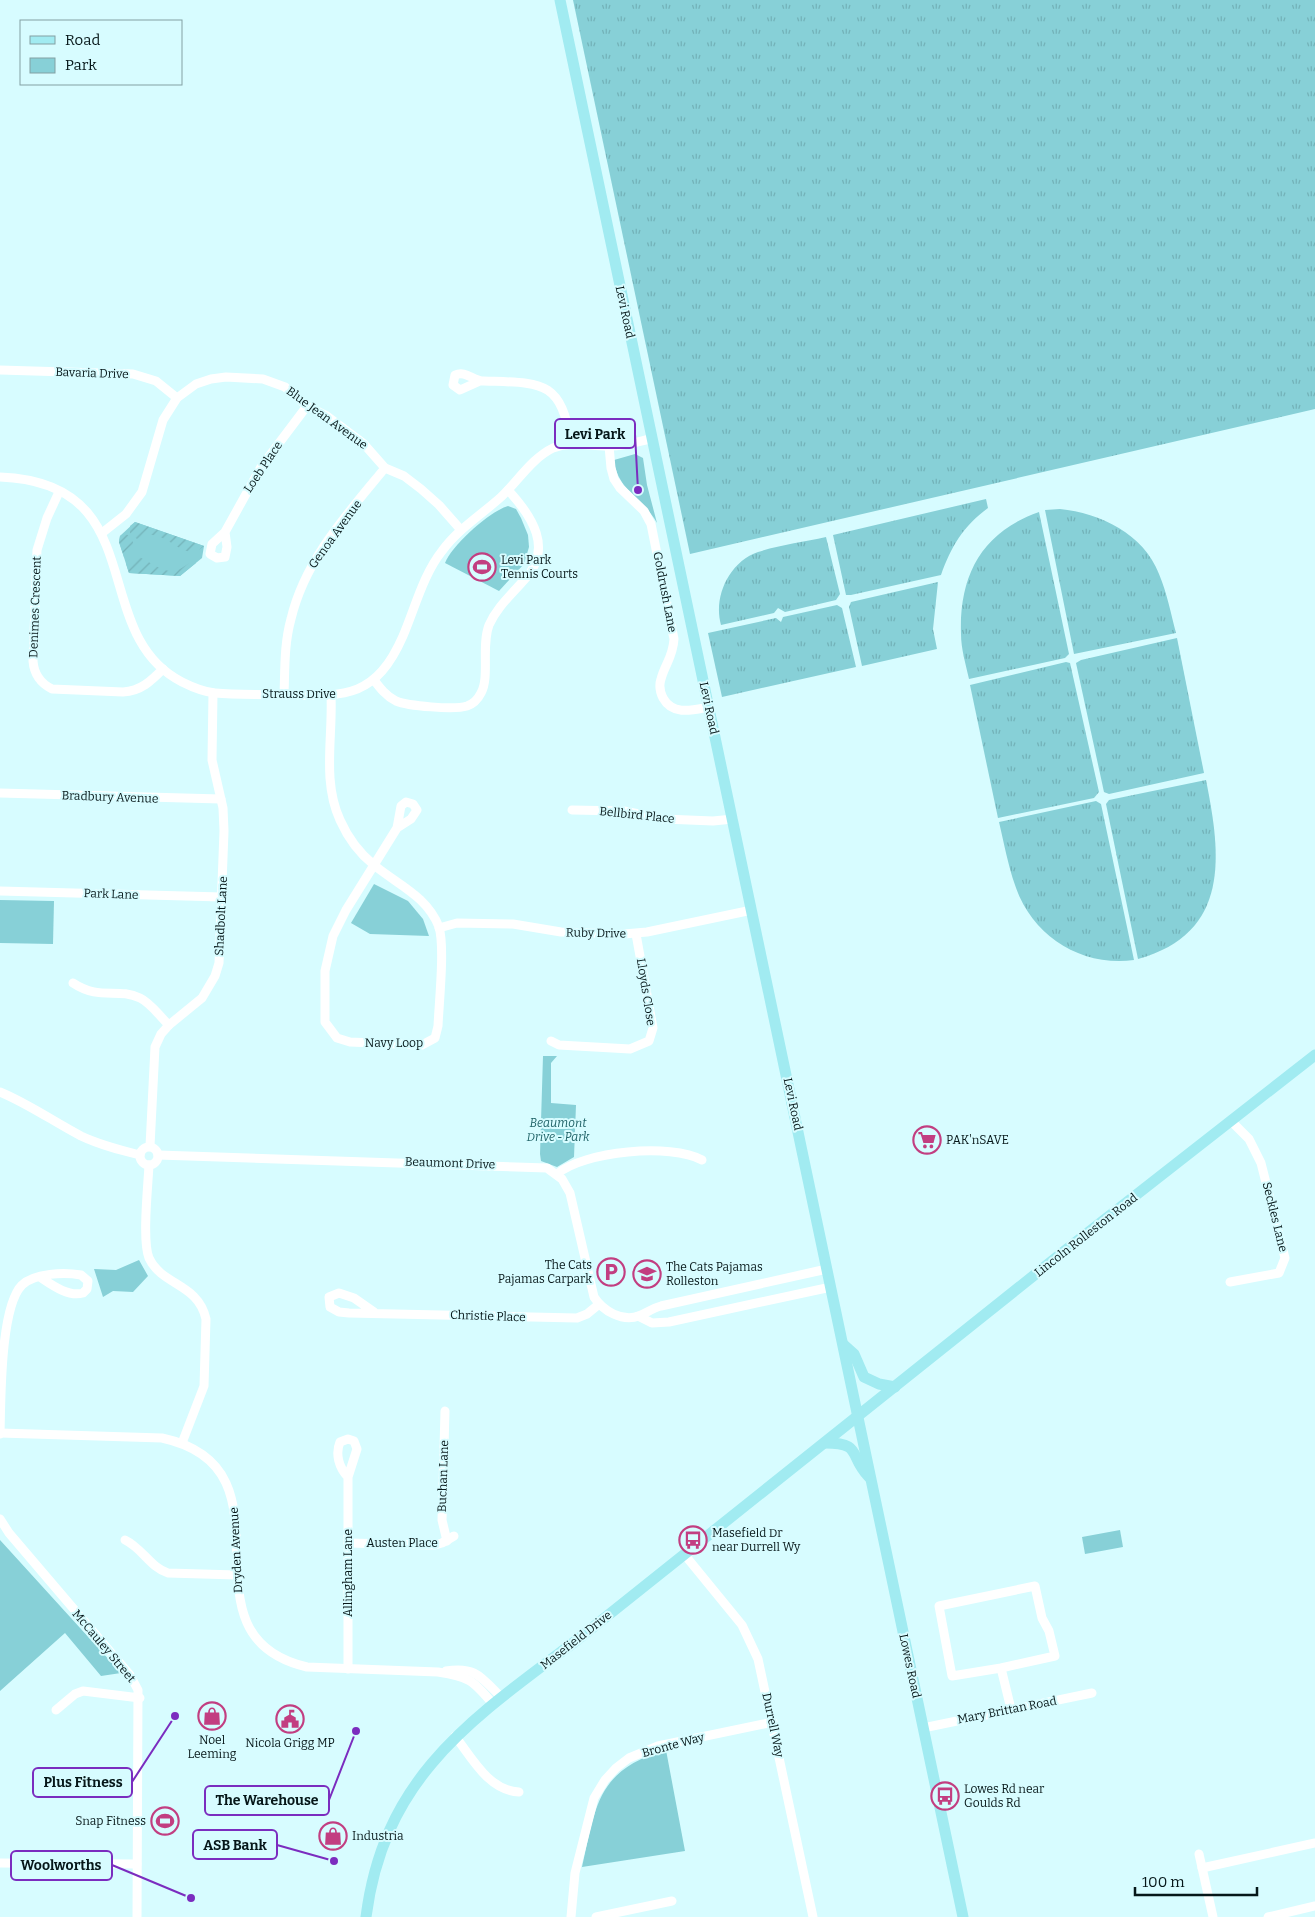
<svg xmlns="http://www.w3.org/2000/svg" width="1315" height="1917" font-family="Bitter,serif">
	<defs>
		<pattern id="grass-tufts" width="24" height="20" patternUnits="userSpaceOnUse" patternTransform="scale(1.25)"><rect width="24" height="20" fill="#87d0d7"/><path d="M3 7l-1-3M5 7V3M7 7l1-3M15 17l-1-3M17 17v-4M19 17l1-3" fill="none" stroke="#73b2b8"/></pattern>
		<pattern id="garden-furrows" width="10" height="10" patternUnits="userSpaceOnUse" patternTransform="scale(1.25)"><rect width="10" height="10" fill="#87d0d7"/><path d="M-1 1l2-2M0 10L10 0M9 11l2-2" fill="none" stroke="#73b2b8"/></pattern>
	</defs>
	<rect width="100%" height="100%" fill="#d7fcff"/>
	<g fill="url(#grass-tufts)">
		<path d="M573,0H1315V409L690,554Z"/>
		<path d="M986,499L988,508C963,526 951,547 941,575L851,595H846L833,535Z"/>
		<path d="M1060,509C1100,513 1144,534 1159,574C1167,593 1171,614 1176,633L1074,654L1045,510Z"/>
		<path d="M1039,512L1069,654L1065,658L969,679C966,665 961,649 961,634C959,575 982,532 1039,512Z"/>
		<path d="M826,537L840,594L836,600L785,612L778,608L774,613L721,625C713,597 729,562 758,552C779,545 804,542 826,537Z"/>
		<path d="M938,582L933,629L937,649L862,666L849,607L851,602Z"/>
		<path d="M837,605L842,608L856,667L722,697L708,633L776,618L781,622L783,617Z"/>
		<path d="M1177,638L1204,773L1109,794L1104,792L1076,663L1081,660Z"/>
		<path d="M1066,662L1070,663L1099,792L1094,798L998,818L970,685Z"/>
		<path d="M1206,780C1221,855 1231,933 1138,959L1106,804L1109,800Z"/>
		<path d="M1096,801L1101,804L1134,960C1081,967 1032,936 1015,885C1008,865 1004,843 999,822Z"/>
	</g>
	<g fill="#87d0d7">
		<path d="M635,454L643,458L647,485L657,523C643,498 617,490 614,460Z"/>
		<path d="M508,506L516,509L521,518L528,535L529,547L524,564L499,591L445,563C452,545 490,511 508,506Z"/>
		<path d="M135,522L204,546L202,558L180,576L129,573L119,542L120,536Z"/>
		<path d="M374,884L408,901L423,919L429,936L370,934L351,923Z"/>
		<path d="M0,900L54,901L53,944L0,943Z"/>
		<path d="M543,1056H557L551,1063V1103L576,1105L574,1157L557,1167L541,1161L540,1154Z"/>
		<path d="M139,1260L148,1276L133,1292L113,1291L103,1297L94,1269L116,1270Z"/>
		<path d="M1120,1530L1123,1547L1085,1554L1082,1537Z"/>
		<path d="M0,1540L121,1673L101,1676L65,1633L0,1691Z"/>
		<path d="M666,1750L685,1851L582,1867C596,1805 597,1770 666,1750Z"/>
	</g>
	<g fill="url(#garden-furrows)">
		<path d="M135,522L204,546C186,563 171,536 152,535C146,534 142,537 137,539L130,533V526Z"/>
		<path d="M123,534L128,535L133,542L132,552L126,557H124L119,542L120,536Z"/>
		<path d="M139,557C151,562 163,574 177,570C184,568 188,562 195,561L196,563L180,576L129,573L126,564L129,560Z"/>
	</g>
	<g fill="none" stroke-linecap="round" stroke-linejoin="round">
		<g stroke="#fff" stroke-width="9">
			<path d="M0,370L133,374L156,381L177,398"/>
			<path d="M480,381L460,390L453,385L455,375C466,370 473,381 484,381C541,383 561,379 571,443"/>
			<path d="M609,446L611,468L614,479L620,488L644,511L651,524L674,639C673,657 665,664 661,679C659,685 660,692 663,698C673,716 693,710 709,707"/>
			<path d="M0,477C154,483 86,633 182,682C192,687 204,692 215,693C237,695 260,694 282,695C343,696 375,700 403,636C415,608 423,575 442,551C458,529 481,515 501,497C518,481 532,458 553,448C573,440 591,447 611,446C624,446 637,442 650,439"/>
			<path d="M59,492L47,518L37,550L33,661C34,674 40,683 52,689L123,692C141,691 151,681 163,669"/>
			<path d="M225,532L227,547L225,557L217,558L210,554L212,544L225,532L261,467L307,406"/>
			<path d="M102,533L126,514L142,492L163,420L177,398L196,384L211,379L226,377L263,379L285,387L307,406L327,416L363,443L385,468L404,476L421,489L439,505L461,530"/>
			<path d="M374,680C380,688 386,696 396,701C408,706 454,710 467,706C473,704 478,699 481,693C490,677 481,646 489,625C497,607 511,595 524,580C554,549 532,516 508,490"/>
			<path d="M284,695C285,669 284,644 291,619C305,560 347,514 385,468"/>
			<path d="M331,696C333,737 322,781 340,820C348,838 359,853 374,865C398,885 427,896 439,927C445,947 439,1003 438,1026L435,1038L422,1045L350,1042L337,1038L325,1022V971L333,936L346,910L397,828L401,806L406,802L413,804L417,810L411,819L397,828"/>
			<path d="M0,793L221,799"/>
			<path d="M572,810L624,811L664,819L713,821L733,819"/>
			<path d="M0,891L222,897"/>
			<path d="M439,928L457,923L513,924L561,932L624,934L647,932L752,910"/>
			<path d="M73,983C100,1001 117,987 140,998C151,1003 160,1017 169,1025"/>
			<path d="M551,1041L559,1045L630,1049L649,1041L653,1028L636,934"/>
			<path d="M0,1092C29,1104 54,1122 81,1136C100,1145 120,1150 140,1155"/>
			<path d="M150,1146L155,1047L161,1034L169,1025L202,998L215,976L219,963L224,831L223,808L212,760L213,693"/>
			<circle cx="149" cy="1156" r="9"/>
			<path d="M158,1155L547,1168L562,1179L570,1193L594,1297C603,1311 622,1322 639,1316C646,1313 653,1308 661,1306L827,1269"/>
			<path d="M149,1165C148,1186 142,1241 149,1258C162,1286 198,1283 206,1319L204,1386L182,1443"/>
			<path d="M557,1174C584,1151 671,1143 702,1160"/>
			<path d="M1230,1282L1279,1273L1285,1258L1261,1163L1249,1139L1231,1121"/>
			<path d="M374,1312L354,1298L339,1293L329,1297L330,1307L339,1312L349,1313L577,1318L587,1314L598,1305"/>
			<path d="M638,1316L652,1323L669,1322L831,1287"/>
			<path d="M445,1411L442,1520L447,1541"/>
			<path d="M0,1433L162,1438C305,1469 170,1635 307,1667L438,1672C469,1677 472,1679 493,1704"/>
			<path d="M0,1434C1,1400 0,1307 22,1285C35,1273 64,1272 81,1275L88,1281L87,1289L83,1293C68,1297 52,1285 40,1277"/>
			<path d="M0,1519L9,1533L130,1675L138,1690L137,1917"/>
			<path d="M125,1540C142,1548 151,1568 168,1573L237,1575"/>
			<path d="M348,1543L435,1545L442,1543L454,1536"/>
			<path d="M684,1554L742,1625L758,1659L813,1917"/>
			<path d="M1001,1668L1055,1656L1049,1631L1042,1618L1035,1586L939,1606L952,1676L1001,1668L1011,1709"/>
			<path d="M348,1669V1477L357,1449L354,1441L348,1439L340,1442C335,1454 339,1468 348,1477"/>
			<path d="M446,1671C475,1666 481,1677 501,1697"/>
			<path d="M56,1710L75,1694L83,1691L140,1698"/>
			<path d="M923,1728L1092,1693"/>
			<path d="M455,1736C472,1758 489,1791 519,1792"/>
			<path d="M1199,1854L1213,1917"/>
			<path d="M0,1863L137,1864"/>
			<path d="M1202,1868L1315,1843"/>
			<path d="M571,1917L575,1873L594,1798L605,1780L616,1768L629,1758L658,1746L773,1722"/>
			<path d="M596,1917L672,1901"/>
			<path d="M1268,1917L1315,1906"/>
		</g>
		<g stroke="#a1ebf1" stroke-width="11">
			<path d="M560,0L963,1917"/>
			<path d="M844,1345L854,1354L864,1377L879,1384L895,1387"/>
			<path d="M825,1443C863,1443 848,1455 869,1477"/>
			<path d="M366,1917C384,1776 472,1719 577,1640L1067,1249L1315,1055"/>
		</g>
	</g>
	<defs>
		<g id="stadium-ring" transform="scale(1.4375)"><circle r="9.5" fill="#d7fcff" stroke="#c23e81" stroke-width="1.5"/><path d="M0-5a6.5 5 0 1 0 0 10a6.5 5 0 1 0 0-10ZM-3.5-1.8h7v3.6h-7Z" fill="#c23e81"/></g>
		<g id="supermarket-ring" transform="scale(1.4375)"><circle r="9.5" fill="#d7fcff" stroke="#c23e81" stroke-width="1.5"/><path d="M-6-5.5h2.5l.6 2H6L4.5 2H-2.5L-4.4-4H-6ZM-1.5 3.2a1.3 1.3 0 1 0 .1 0ZM3 3.2a1.3 1.3 0 1 0 .1 0Z" fill="#c23e81"/></g>
		<g id="parking-ring" transform="scale(1.4375)"><circle r="9.5" fill="#d7fcff" stroke="#c23e81" stroke-width="1.5"/><path d="M-3.5-5.5H1a3.5 3.5 0 0 1 0 7H-1V5.5H-3.5ZM-1-3.4V-.6H.8a1.4 1.4 0 0 0 0-2.8Z" fill="#c23e81"/></g>
		<g id="school-ring" transform="scale(1.4375)"><circle r="9.5" fill="#d7fcff" stroke="#c23e81" stroke-width="1.5"/><path d="M0-5L7-2L0 1L-7-2ZM-4 1L0 2.5L4 1V4Q0 6-4 4Z" fill="#c23e81"/></g>
		<g id="bus-ring" transform="scale(1.4375)"><circle r="9.5" fill="#d7fcff" stroke="#c23e81" stroke-width="1.5"/><path d="M-5-6H5V4H4V6H2V4H-2V6H-4V4H-5ZM-3.5-4V0h7V-4ZM-3.5 1.2v1.5H-2V1.2ZM2 1.2v1.5H3.5V1.2Z" fill="#c23e81"/></g>
		<g id="shop-ring" transform="scale(1.4375)"><circle r="9.5" fill="#d7fcff" stroke="#c23e81" stroke-width="1.5"/><path d="M-5-2.5h2.3a2.7 3.5 0 0 1 5.4 0H5L5.5 6h-11ZM-1.5-2.5h3a1.5 2.3 0 0 0-3 0Z" fill="#c23e81"/></g>
		<g id="civic-ring" transform="scale(1.4375)"><circle r="9.5" fill="#d7fcff" stroke="#c23e81" stroke-width="1.5"/><path d="M-.6-6.5H3V-4.5H.6V-3L4-1V1h2V6H-6V1h2V-1L-.6-3ZM-1.2 2.5V6h2.4V2.5Z" fill="#c23e81"/></g>
	</defs>
	<g fill-rule="evenodd">
		<use href="#stadium-ring" x="482" y="567"/>
		<use href="#supermarket-ring" x="927" y="1140"/>
		<use href="#parking-ring" x="611" y="1272"/>
		<use href="#school-ring" x="647" y="1274"/>
		<use href="#bus-ring" x="693" y="1540"/>
		<use href="#shop-ring" x="212" y="1716"/>
		<use href="#civic-ring" x="290" y="1719"/>
		<use href="#bus-ring" x="945" y="1796"/>
		<use href="#stadium-ring" x="165" y="1821"/>
		<use href="#shop-ring" x="333" y="1836"/>
	</g>
	<g text-anchor="middle" dominant-baseline="central" stroke-width="4" stroke-linejoin="round" paint-order="stroke">
		<g font-size="12" fill="#061719" stroke="#d7fcff">
			<text transform="translate(625 312) rotate(78)">Levi Road</text>
			<text transform="translate(92 373) rotate(2)">Bavaria Drive</text>
			<text transform="translate(327 418) rotate(36)">Blue Jean Avenue</text>
			<text transform="translate(263 467) rotate(-56)">Loeb Place</text>
			<text transform="translate(335 534) rotate(-54)">Genoa Avenue</text>
			<text transform="translate(665 592) rotate(79)">Goldrush Lane</text>
			<text transform="translate(35 607) rotate(-88)">Denimes Crescent</text>
			<text x="299" y="694">Strauss Drive</text>
			<text transform="translate(709 708) rotate(78)">Levi Road</text>
			<text transform="translate(110 797) rotate(2)">Bradbury Avenue</text>
			<text transform="translate(637 815) rotate(6)">Bellbird Place</text>
			<text transform="translate(111 894) rotate(2)">Park Lane</text>
			<text transform="translate(221 916) rotate(-87)">Shadbolt Lane</text>
			<text transform="translate(596 933) rotate(1)">Ruby Drive</text>
			<text transform="translate(646 992) rotate(81)">Lloyds Close</text>
			<text x="394" y="1043">Navy Loop</text>
			<text transform="translate(793 1104) rotate(78)">Levi Road</text>
			<text transform="translate(450 1163) rotate(2)">Beaumont Drive</text>
			<text transform="translate(1275 1217) rotate(76)">Seckles Lane</text>
			<text transform="translate(1086 1235) rotate(-38)">Lincoln Rolleston Road</text>
			<text transform="translate(488 1316) rotate(2)">Christie Place</text>
			<text transform="translate(443 1476) rotate(-88)">Buchan Lane</text>
			<text x="402" y="1543">Austen Place</text>
			<text transform="translate(236 1550) rotate(-93)">Dryden Avenue</text>
			<text transform="translate(348 1573) rotate(-90)">Allingham Lane</text>
			<text transform="translate(576 1640) rotate(-38)">Masefield Drive</text>
			<text transform="translate(104 1646) rotate(50)">McCauley Street</text>
			<text transform="translate(910 1666) rotate(78)">Lowes Road</text>
			<text transform="translate(1007 1710) rotate(-11)">Mary Brittan Road</text>
			<text transform="translate(773 1725) rotate(78)">Durrell Way</text>
			<text transform="translate(673 1745) rotate(-15)">Bronte Way</text>
		</g>
		<g font-size="12" fill="#061719" stroke="#d7fcff" text-anchor="start">
			<text x="501" y="560">Levi Park<tspan x="501" dy="14">Tennis Courts</tspan></text>
			<text x="946" y="1140">PAK'nSAVE</text>
			<text x="592" y="1265" text-anchor="end">The Cats<tspan x="592" dy="14">Pajamas Carpark</tspan></text>
			<text x="666" y="1267">The Cats Pajamas<tspan x="666" dy="14">Rolleston</tspan></text>
			<text x="712" y="1533">Masefield Dr<tspan x="712" dy="14">near Durrell Wy</tspan></text>
			<text x="212" y="1740" text-anchor="middle">Noel<tspan x="212" dy="14">Leeming</tspan></text>
			<text x="290" y="1743" text-anchor="middle">Nicola Grigg MP</text>
			<text x="964" y="1789">Lowes Rd near<tspan x="964" dy="14">Goulds Rd</tspan></text>
			<text x="146" y="1821" text-anchor="end">Snap Fitness</text>
			<text x="352" y="1836">Industria</text>
		</g>
		<g font-size="12" font-style="italic" fill="#1f6267" stroke="#d7fcff">
			<text x="558" y="1123">Beaumont<tspan x="558" dy="14">Drive - Park</tspan></text>
		</g>
	</g>
	<path fill="none" stroke="#7b2cbf" stroke-width="2" d="M638 490L635 434M175 1716L132 1782M356 1731L329 1800M334 1861L277 1845M191 1898L112 1865"/>
	<g fill="#7b2cbf" stroke="#d7fcff" stroke-width="2">
		<circle cx="638" cy="490" r="5"/>
		<circle cx="175" cy="1716" r="5"/>
		<circle cx="356" cy="1731" r="5"/>
		<circle cx="334" cy="1861" r="5"/>
		<circle cx="191" cy="1898" r="5"/>
	</g>
	<g fill="#d7fcff" stroke="#7b2cbf" stroke-width="2">
		<rect x="555" y="419" width="80" height="29" rx="5"/>
		<rect x="33" y="1768" width="99" height="29" rx="5"/>
		<rect x="205" y="1786" width="124" height="29" rx="5"/>
		<rect x="193" y="1830" width="84" height="29" rx="5"/>
		<rect x="11" y="1851" width="101" height="29" rx="5"/>
	</g>
	<g font-size="14" text-anchor="middle" font-weight="bold" fill="#061719">
		<text x="595" y="439">Levi Park</text>
		<text x="83" y="1787">Plus Fitness</text>
		<text x="267" y="1805">The Warehouse</text>
		<text x="235" y="1850">ASB Bank</text>
		<text x="61" y="1870">Woolworths</text>
	</g>
	<rect x="20" y="20" width="162" height="65" fill="#d7fcff" stroke="#83a0a3"/>
	<rect x="30" y="36" width="25" height="8" fill="#a1ebf1" stroke="#83a0a3"/>
	<text x="65" y="45" font-size="15" fill="#061719">Road</text>
	<rect x="30" y="58" width="25" height="15" fill="#87d0d7" stroke="#83a0a3"/>
	<text x="65" y="70" font-size="15" fill="#061719">Park</text>
	<path d="M1135 1887v8h122v-8" fill="none" stroke="#061719" stroke-width="2.5"/>
	<text x="1142" y="1887" font-size="15" fill="#061719" stroke="#d7fcff" stroke-width="4" paint-order="stroke">100 m</text>
</svg>
